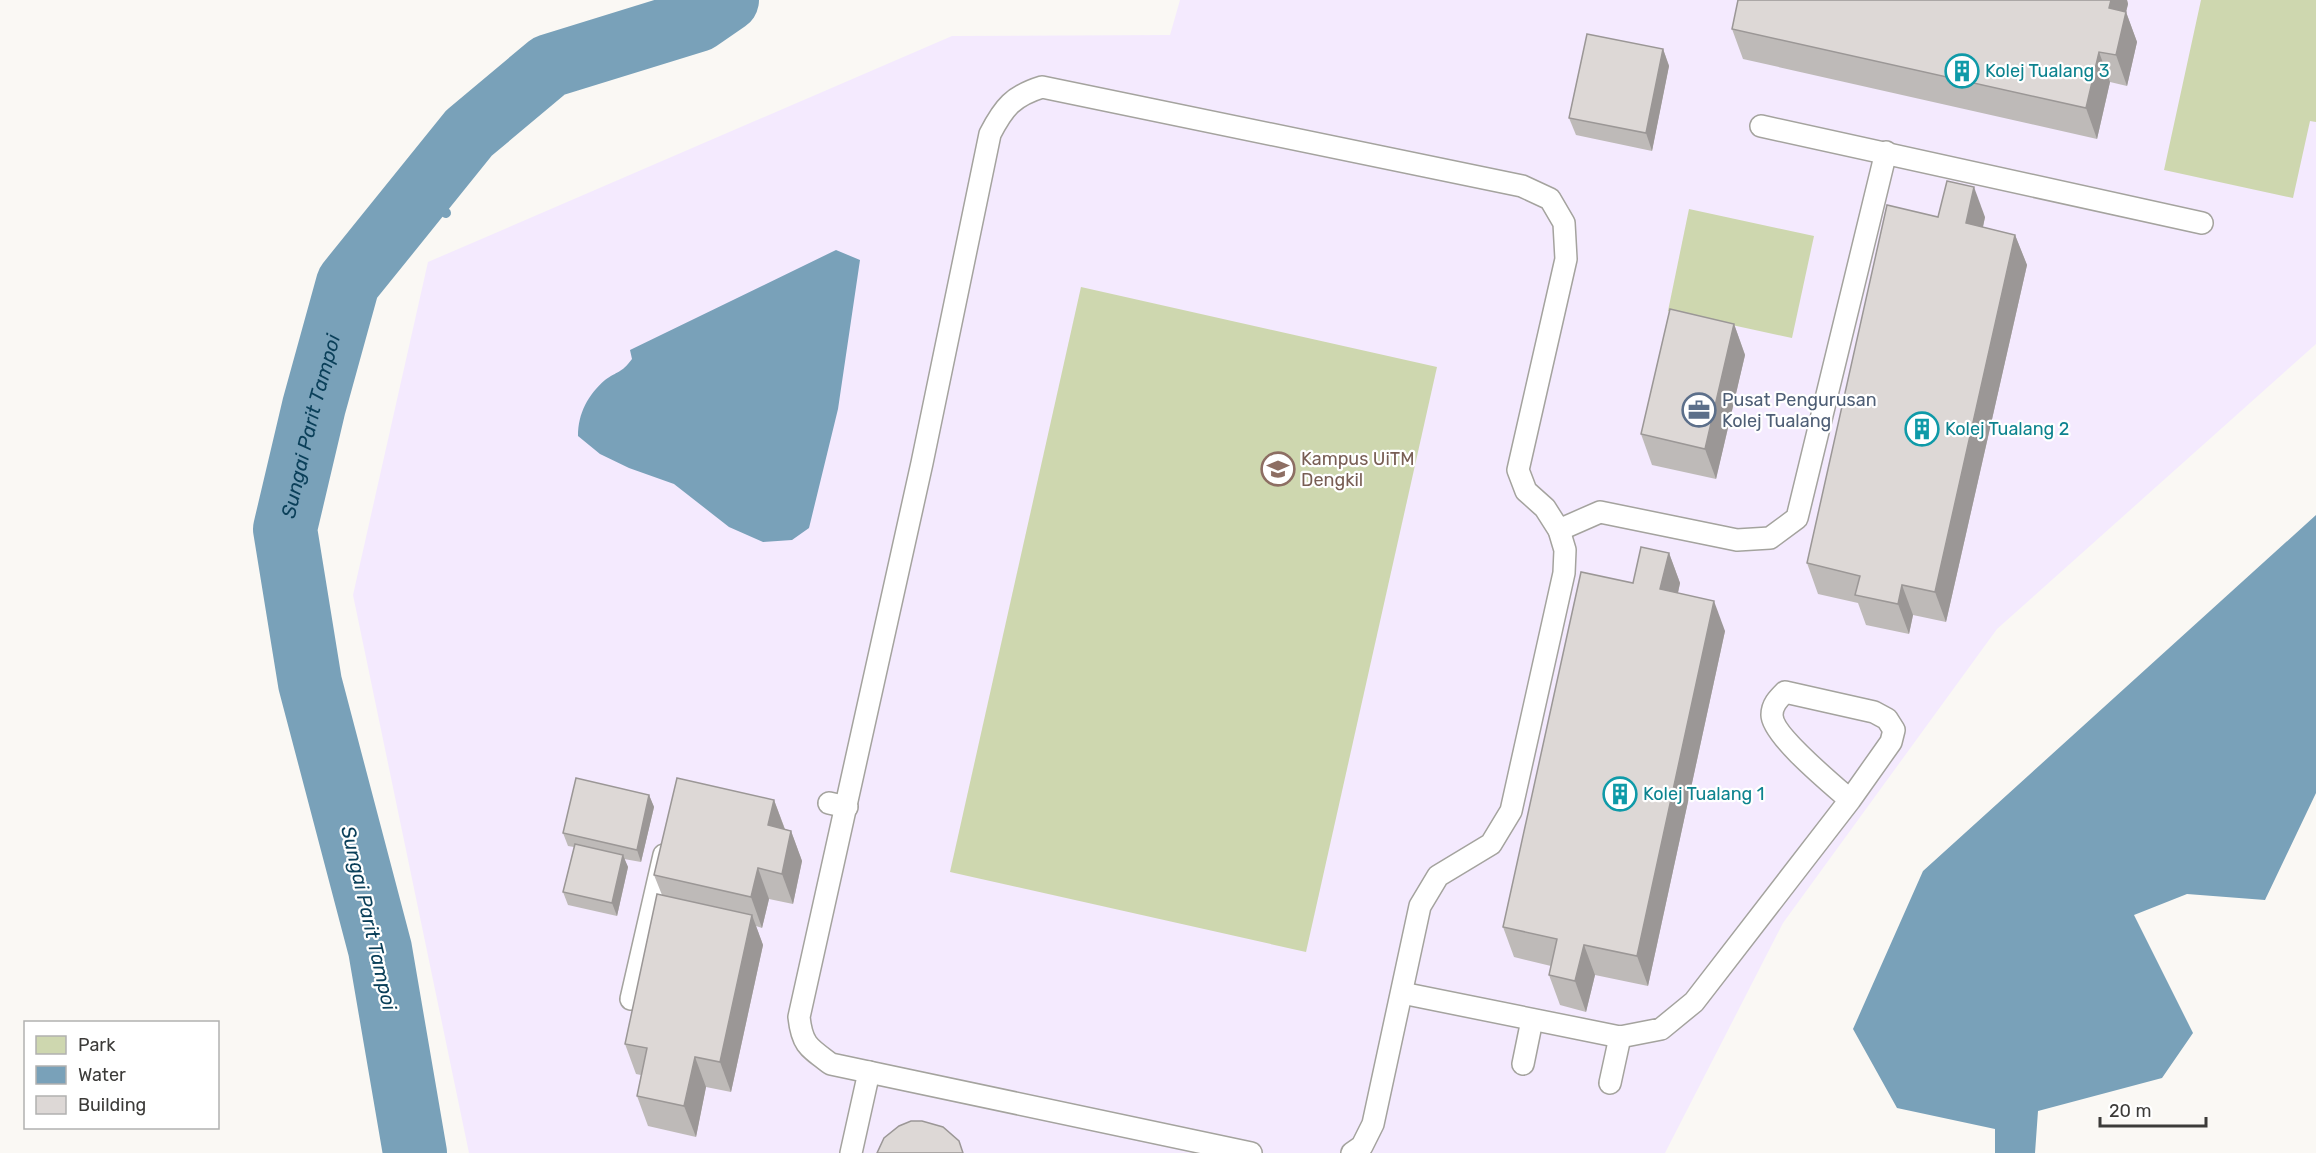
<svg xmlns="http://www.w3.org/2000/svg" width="2316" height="1153" font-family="Rubik,sans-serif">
	<rect width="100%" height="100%" fill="#faf8f4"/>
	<path fill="#f4eafe" d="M1180,0H2316V344L1997,629L1783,923L1665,1153H469L353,595L428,262L952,36L1170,35Z"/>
	<g fill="#ced7af">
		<path d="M2201,0H2316V122L2310,121L2293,198L2164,170Z"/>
		<path d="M1689,209L1814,236L1792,338L1668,311Z"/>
		<path d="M1081,287L1437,367L1306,952L950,872Z"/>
	</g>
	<g fill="#79a1b9">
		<path d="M836,250L860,260L838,409L809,528L792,540L763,542L729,527L674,484L629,468L600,454L578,436C578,413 588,395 605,380C617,371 621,374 632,359L630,350Z"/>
		<path d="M2316,515V793L2265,900L2187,894L2134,915L2193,1033L2162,1078L2038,1111L2035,1153H1995V1129L1897,1108L1853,1029L1923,871Z"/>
	</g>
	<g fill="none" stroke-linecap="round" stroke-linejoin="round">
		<path stroke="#79a1b9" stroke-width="10" d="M421,193L446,213"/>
		<path stroke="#79a1b9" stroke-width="64" id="s1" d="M415,1153L380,949L310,683L285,529L314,406L348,283L469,133L549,66L698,20L727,0"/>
		<g stroke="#a4a39e" stroke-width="24">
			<g id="lane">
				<path d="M1761,126L2202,223"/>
				<path d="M1559,530L1600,512L1737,540L1770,538L1797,518L1886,152"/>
				<path d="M829,803L847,807"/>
				<path d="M1402,993L1620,1037L1661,1029L1694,1002L1850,800L1891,742L1894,730L1887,719L1874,712L1785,692C1778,699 1772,705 1772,715C1772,735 1833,785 1850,800"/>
				<path d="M631,999L664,855"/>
				<path d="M1523,1064L1532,1020"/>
				<path d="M1610,1083L1620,1037"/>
				<path d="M851,1153L869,1072"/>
				<path d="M1251,1153L831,1064C809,1048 802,1045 799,1017L922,463L990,134C1004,107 1013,96 1042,87L1522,186L1550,199L1564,223L1566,259L1518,470L1526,491L1545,508L1559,530L1565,550L1564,573L1511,811L1491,844L1438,876L1420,906L1373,1124L1362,1146L1352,1153"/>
			</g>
		</g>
		<use href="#lane" stroke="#fff" stroke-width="21"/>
	</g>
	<g fill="#bebab8">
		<path d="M1737,0H2127L2128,4L2126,12L2137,42L2127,86L2110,82L2097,139L1743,59L1732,29L1738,1Z"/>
		<path d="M1663,49L1669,66L1652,151L1576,135L1569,118Z"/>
		<path d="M1938,217H1985L1983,227L2015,235L2027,265L1946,622L1913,615L1909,634L1866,625L1858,603L1818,594L1807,563Z"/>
		<path d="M1734,324L1745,355L1716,479L1652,465L1641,434Z"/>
		<path d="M1669,553L1680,583L1678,593L1725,631L1648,986L1595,975L1586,1012L1560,1005L1549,975L1551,966L1514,957L1503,927L1633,583Z"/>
		<path d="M649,795L654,807L641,862L624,859L628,867L617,916L568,905L563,892L574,847L568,846L563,833Z"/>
		<path d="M774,800L785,829L791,831L802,861L793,904L769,899L762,928L756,926L763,945L731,1092L706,1087L696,1137L648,1126L637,1096L641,1075L636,1074L625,1044L662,895L654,875Z"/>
	</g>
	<g fill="#9b9796">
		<path d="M2111,0H2127L2128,4L2126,12L2137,42L2127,86L2116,55L2109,8Z"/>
		<path d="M1663,49L1669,66L1652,151L1646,133Z"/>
		<path d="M2099,52L2110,82L2097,139L2086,108Z"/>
		<path d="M1974,187L1985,217L1977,254L1966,223Z"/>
		<path d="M2015,235L2027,265L1946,622L1935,592Z"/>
		<path d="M1734,324L1745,355L1716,479L1705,449Z"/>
		<path d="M1669,553L1680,583L1672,620L1660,589Z"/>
		<path d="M1902,585L1913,615L1909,634L1898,604Z"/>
		<path d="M1714,601L1725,631L1648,986L1637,956Z"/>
		<path d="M649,795L654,807L641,862L637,850Z"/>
		<path d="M774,800L785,830L768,825Z"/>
		<path d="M791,831L802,861L793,904L782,874Z"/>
		<path d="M623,855L628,867L617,916L612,903Z"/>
		<path d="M758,868L769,899L762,928L751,897Z"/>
		<path d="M752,915L763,945L731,1092L720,1062Z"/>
		<path d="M1584,945L1595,975L1586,1012L1575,981Z"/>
		<path d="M695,1057L706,1087L696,1137L684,1106Z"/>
	</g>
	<g fill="#ddd8d6" stroke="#9b9796" stroke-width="1.5">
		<path d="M1738,0H2111L2109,8L2126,12L2116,55L2099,52L2086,108L1732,29Z"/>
		<path d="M1587,34L1663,49L1646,133L1569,118Z"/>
		<path d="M1947,181L1974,187L1966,223L2015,235L1935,592L1902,585L1898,604L1855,595L1860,576L1807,563L1887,205L1938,217Z"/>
		<path d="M1670,309L1734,324L1705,449L1641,434Z"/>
		<path d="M1641,547L1669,553L1660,589L1714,601L1637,956L1584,945L1575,981L1549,975L1557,939L1503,927L1581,572L1633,583Z"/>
		<path d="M576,778L649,795L637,850L563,833Z"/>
		<path d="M677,778L774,800L768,825L791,831L782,874L758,868L751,897L654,875Z"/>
		<path d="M575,844L623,855L612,903L563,892Z"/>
		<path d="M657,894L752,915L720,1062L695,1057L684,1106L637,1096L647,1048L625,1044Z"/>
		<path d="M911,1121H922L943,1127L959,1141L963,1153H877L884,1138L899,1126Z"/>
	</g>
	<defs>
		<g id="building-ring" transform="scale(1.725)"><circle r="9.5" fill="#fff" stroke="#0f9aa8" stroke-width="1.5"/><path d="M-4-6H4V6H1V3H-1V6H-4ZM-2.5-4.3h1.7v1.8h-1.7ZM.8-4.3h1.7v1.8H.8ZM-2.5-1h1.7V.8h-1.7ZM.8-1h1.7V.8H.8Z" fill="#0f9aa8"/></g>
		<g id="office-ring" transform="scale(1.725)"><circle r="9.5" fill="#fff" stroke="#5c6f8a" stroke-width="1.5"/><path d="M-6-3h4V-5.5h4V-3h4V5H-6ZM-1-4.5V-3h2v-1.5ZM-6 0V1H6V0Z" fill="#5c6f8a"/></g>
		<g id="university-ring" transform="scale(1.725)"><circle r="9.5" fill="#fff" stroke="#8d6e63" stroke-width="1.5"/><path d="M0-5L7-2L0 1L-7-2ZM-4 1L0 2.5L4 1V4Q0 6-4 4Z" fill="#8d6e63"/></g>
	</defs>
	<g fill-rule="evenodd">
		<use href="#building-ring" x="1962" y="71"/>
		<use href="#office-ring" x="1699" y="410"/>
		<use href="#building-ring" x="1922" y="429"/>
		<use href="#university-ring" x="1278" y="469"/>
		<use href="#building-ring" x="1620" y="794"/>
	</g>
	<g text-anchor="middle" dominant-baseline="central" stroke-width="4.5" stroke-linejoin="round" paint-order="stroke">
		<g font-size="18" fill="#0d838f" stroke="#fff" text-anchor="start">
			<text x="1985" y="71">Kolej Tualang 3</text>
			<text x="1945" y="429">Kolej Tualang 2</text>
			<text x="1643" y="794">Kolej Tualang 1</text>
		</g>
		<g font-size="18" fill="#4e5e75" stroke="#fff" text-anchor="start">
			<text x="1722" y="400">Pusat Pengurusan<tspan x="1722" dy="21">Kolej Tualang</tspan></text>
		</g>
		<g font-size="18" fill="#785e54" stroke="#fff" text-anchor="start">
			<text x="1301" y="459">Kampus UiTM<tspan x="1301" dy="21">Dengkil</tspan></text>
		</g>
		<g font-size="20" font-style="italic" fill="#0a3f59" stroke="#fff">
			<text stroke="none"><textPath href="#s1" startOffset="744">Sungai Parit Tampoi</textPath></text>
			<text transform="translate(369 918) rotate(77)">Sungai Parit Tampoi</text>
		</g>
	</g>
	<rect x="24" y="1021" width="195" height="108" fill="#ffffff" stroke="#b1b1b0" stroke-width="1.5"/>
	<rect x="36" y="1036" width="30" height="18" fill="#ced7af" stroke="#b1b1b0" stroke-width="1.5"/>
	<text x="78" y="1051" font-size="18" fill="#3c3b39">Park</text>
	<rect x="36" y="1066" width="30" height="18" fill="#79a1b9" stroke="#b1b1b0" stroke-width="1.5"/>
	<text x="78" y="1081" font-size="18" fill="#3c3b39">Water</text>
	<rect x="36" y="1096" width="30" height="18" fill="#ddd8d6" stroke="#b1b1b0" stroke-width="1.5"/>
	<text x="78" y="1111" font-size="18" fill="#3c3b39">Building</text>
	<path d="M2100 1117v9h106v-9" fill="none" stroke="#3c3b39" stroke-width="3"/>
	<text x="2109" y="1117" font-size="18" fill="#3c3b39" stroke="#ffffff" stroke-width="4.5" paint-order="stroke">20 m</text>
</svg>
